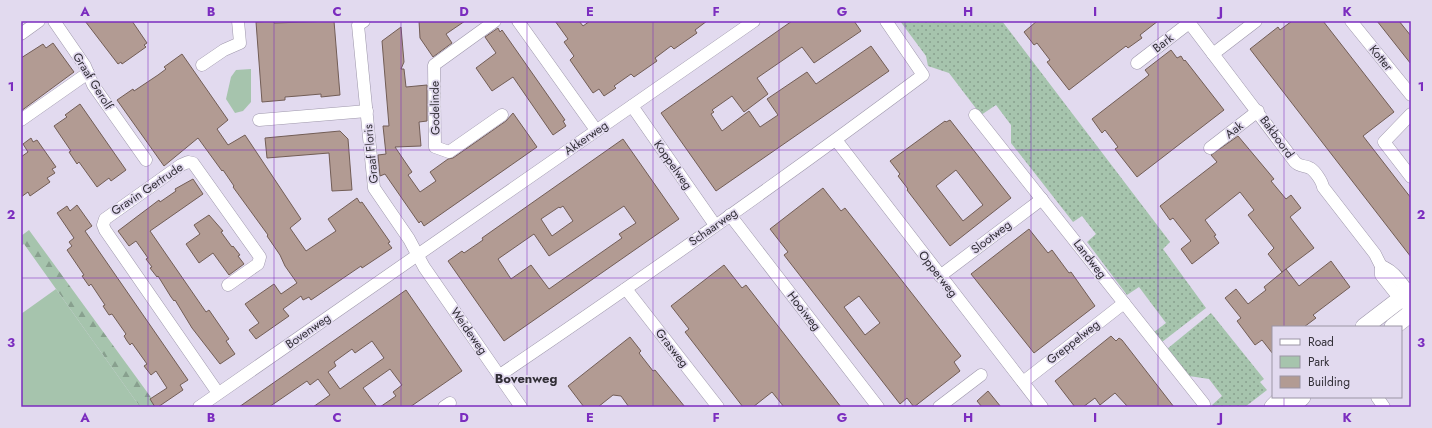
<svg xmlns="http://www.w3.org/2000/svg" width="1432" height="428" font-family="Jost,sans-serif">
	<defs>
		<pattern id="grass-dots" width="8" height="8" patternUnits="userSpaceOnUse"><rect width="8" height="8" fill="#a6c4ad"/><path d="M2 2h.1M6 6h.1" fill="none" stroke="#88a08e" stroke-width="1.8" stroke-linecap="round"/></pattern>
		<pattern id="forest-firs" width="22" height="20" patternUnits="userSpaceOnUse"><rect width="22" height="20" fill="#a6c4ad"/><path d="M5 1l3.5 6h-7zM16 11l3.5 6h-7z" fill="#88a08e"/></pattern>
	</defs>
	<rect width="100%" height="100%" fill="#e2daef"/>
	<g fill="url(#grass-dots)">
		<path d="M900,21H1002L1170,242L1163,249L1206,308L1162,342L1154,332L1166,323L1139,287L1127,295L1087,242L1096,234L1082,216L1073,222L1011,143V125L996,105L981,115L949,73L928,66L926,56Z"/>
		<path d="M1211,313L1264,379L1260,382L1267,390L1245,407H1213L1212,405L1222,396L1209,379L1189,376L1167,349Z"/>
	</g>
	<path fill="url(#forest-firs)" d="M29,230L158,407H140L24,244L21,246V236Z"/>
	<g fill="#a6c4ad">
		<path d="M251,69V102L243,111L235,113L226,99L231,77L236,70Z"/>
		<path d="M56,289L140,407H21V314Z"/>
	</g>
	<g fill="#b29b93" stroke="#725d56" fill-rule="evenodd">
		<path d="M85,21H132L147,43L144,45L146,47L122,64L121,62L118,64Z"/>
		<path d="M274,21V23L334,21L340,95L321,97V94L298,96L285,97V100L262,102L256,22Z"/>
		<path d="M419,21H465L446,34L452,43L433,57L420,38Z"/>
		<path d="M555,21H579L583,26L590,21H707L695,30L697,33L674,49L671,46L655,58L657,61L634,77L631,74L614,86L616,88L604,96L599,89L593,93L570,60L574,56L564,42L568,39Z"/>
		<path d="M792,21H854L861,31L814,63L802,47L757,78L768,94L744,112L732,96L712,110L714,112L711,114L722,131L749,111L760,127L778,115L767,99L807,72L816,84L871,46L889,71L716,191L661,113Z"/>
		<path d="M1037,21H1158L1140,35L1142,38L1128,48L1126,46L1069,90L1047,62L1050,60L1037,43L1034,45L1024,32Z"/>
		<path d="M1292,21H1323L1394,112L1363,136L1411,198V257L1250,49L1278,27L1280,30Z"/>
		<path d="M1377,21H1399L1411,36V64Z"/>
		<path d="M401,27L404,62L401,69H404L406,87L427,85V121L419,122L421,146L395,147L412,172L408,175L420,192L436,181L430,172L448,159L453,158L506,121L513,113L537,147L424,226L421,221L419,223L385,174L380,176L378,155L386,154L383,126H389L382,41Z"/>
		<path d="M498,28L500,32L502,30L565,120L563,121L566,126L553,135L513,77L492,91L476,68L496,53L485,37Z"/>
		<path d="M53,43L74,72L21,111V58L43,44L46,48Z"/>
		<path d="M1171,50L1177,58L1181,56L1184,61L1185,60L1224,110L1137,177L1115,149L1118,147L1105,130L1102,133L1092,119L1149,75L1145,70Z"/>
		<path d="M182,54L228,120L217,129L228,145L245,135L301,219L290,228L306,251L336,231L328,219L357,198L360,203L362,202L390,242L388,243L392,248L362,268L361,266L311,300L309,297L303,300L301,296L283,309L289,316L256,339L249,330L259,323L245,304L274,284L281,294L297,283L285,266L280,255L267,236L268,235L233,187L234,186L223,170L222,171L198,138L164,166L117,100L133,89L134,91L158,75L166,69L164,67Z"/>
		<path d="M80,104L126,170L111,181L109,178L97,187L79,162L77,164L69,152L71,151L54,126L67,117L65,115Z"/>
		<path d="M950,120L1011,198L950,246L907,190L908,189L898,176L900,174L890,161L945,121L946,122ZM956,170L983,205L963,221L936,186Z"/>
		<path d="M340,131L348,139L352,190L332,191L329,153L267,158L265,138Z"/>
		<path d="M1238,136L1274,179L1271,181L1286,199L1291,195L1301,208L1290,217L1314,248L1282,272L1268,254L1274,248L1248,215L1254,210L1240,192L1205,220L1216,235L1214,236L1219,243L1192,264L1181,249L1191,241L1173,218L1170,220L1160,206L1217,162L1211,155Z"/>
		<path d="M31,138L33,142L37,140L56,167L52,169L55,173L47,178L50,182L30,196L28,192L21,197V157L28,152L23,144Z"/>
		<path d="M623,139L679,219L504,341L448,261L462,251L464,253L483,240L482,238ZM563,206L573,221L552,236L541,219L559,207L560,208ZM624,206L636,223L619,234L622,238L549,289L531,265L511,279L498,259L534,234L549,256Z"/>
		<path d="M193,179L203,194L150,231L206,312L209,310L229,339L226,341L235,354L220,364L192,328L175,300L174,301L171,297L158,276L157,277L150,268L152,267L146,259L148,258L136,241L129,246L118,231L159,200L160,202L176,191L175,189Z"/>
		<path d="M823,188L841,211L845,208L961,356L954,362L960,371L914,407L907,398L900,404L784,255L788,252L770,229ZM859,296L880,323L865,335L844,307Z"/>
		<path d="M77,205L92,226L85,231L188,380L180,385L183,390L158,407H155L150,399L167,388L156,371L151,375L144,366L147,364L132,343L130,345L127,341L124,336L126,334L112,314L109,315L103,306L105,305L91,284L89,286L82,276L84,275L67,250L72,246L69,242L74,238L57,213L67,206L70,211Z"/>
		<path d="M209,215L223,231L221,232L232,247L233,246L240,255L238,256L244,264L229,275L213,253L199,263L186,244L200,234L194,225Z"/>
		<path d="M1029,229L1048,253L1052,250L1069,273L1071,272L1095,306L1034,353L971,274Z"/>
		<path d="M1331,261L1350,287L1313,315L1316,318L1304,327H1273V354L1262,340L1255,345L1237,321L1241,318L1225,298L1236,289L1248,304L1266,290L1264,287L1286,269L1299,286Z"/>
		<path d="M724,265L742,288L746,285L841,407H784L772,392L753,407H743L685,332L689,329L671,306Z"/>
		<path d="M406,290L462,371L410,407H380L396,396L393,392L402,385L390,369L363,388L377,407H313L330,395L318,379L310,385L307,381L269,407H239ZM372,341L384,358L340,389L328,372L336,366L334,362L352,349L355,353Z"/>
		<path d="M1111,336L1116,341L1119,338L1122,340L1174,407H1128L1115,393L1100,405L1095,398L1083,407H1075L1055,381Z"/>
		<path d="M630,337L641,351L639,353L653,371L655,370L685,407H629L621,396L613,395L598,407H584L568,386Z"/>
		<path d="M988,391L1001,407H982L977,401Z"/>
	</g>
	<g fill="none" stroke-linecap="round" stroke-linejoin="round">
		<g stroke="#9e97ab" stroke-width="13">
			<g id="street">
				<path d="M54,21L85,66L93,85L146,160"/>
				<path d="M364,21L358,25L374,188L409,239L424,267L521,407"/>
				<path d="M495,21L434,65L435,147L449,152L502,115"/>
				<path d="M518,21L596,130"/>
				<path d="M1188,21L1295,162C1300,167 1304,165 1310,168C1315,171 1322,181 1323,187L1375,254L1381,266V275L1400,299L1406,304"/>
				<path d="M1351,21L1411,95"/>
				<path d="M21,34L39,21"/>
				<path d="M1213,54L1256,21"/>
				<path d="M1137,63L1189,23"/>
				<path d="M202,65L224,50L240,43L238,21"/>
				<path d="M632,106L715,225"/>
				<path d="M1411,114L1384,142L1411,177"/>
				<path d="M975,115L1204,404"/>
				<path d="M21,120L88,73"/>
				<path d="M259,120L367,111"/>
				<path d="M836,140L1042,407"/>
				<path d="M1210,148L1258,111"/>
				<path d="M730,215L878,407"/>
				<path d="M1381,266C1394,270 1406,287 1411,299"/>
				<path d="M940,276L1042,199"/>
				<path d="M626,289L718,407"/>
				<path d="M500,375C643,278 784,179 923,75L886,21"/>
				<path d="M1023,382L1124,303"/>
				<path d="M218,393L105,230L103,225L105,219L181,165L188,162L193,163L260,257L258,264L228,285"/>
				<path d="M1377,397L1384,407"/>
				<path d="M199,407L754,21"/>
				<path d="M444,407L450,403"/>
				<path d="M939,407L981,375"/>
			</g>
		</g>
		<g stroke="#9e97ab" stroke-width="18">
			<g id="secondary">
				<path d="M1364,327L1411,291"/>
				<path d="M1393,327L1411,313"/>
				<path d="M1273,407L1283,397"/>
				<path d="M1290,407L1302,397"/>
			</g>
		</g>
		<use href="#street" stroke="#fff" stroke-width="12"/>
		<use href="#secondary" stroke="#fff" stroke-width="17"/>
	</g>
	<path fill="none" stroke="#7b2cbf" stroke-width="1" stroke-opacity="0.55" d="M148,21V407M274,21V407M401,21V407M527,21V407M653,21V407M779,21V407M905,21V407M1031,21V407M1158,21V407M1284,21V327M21,150H1411M21,278H1411M1284,397V407"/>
	<g text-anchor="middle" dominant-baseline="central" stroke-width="3.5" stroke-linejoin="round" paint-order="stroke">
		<g font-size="12" fill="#312e36" stroke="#e2daef">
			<text transform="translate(1163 43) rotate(-38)">Bark</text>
			<text transform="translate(1381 58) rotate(51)">Kotter</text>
			<text transform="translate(93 81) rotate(58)">Graaf Gerolf</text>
			<text transform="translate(435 108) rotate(-91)">Godelinde</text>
			<text transform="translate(1234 130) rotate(-38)">Aak</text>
			<text transform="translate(1277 137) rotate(54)">Bakboord</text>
			<text transform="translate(586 138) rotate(-35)">Akkerweg</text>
			<text transform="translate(371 154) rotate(-96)">Graaf Floris</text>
			<text transform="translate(673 165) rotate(55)">Koppelweg</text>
			<text transform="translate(147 189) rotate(-34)">Gravin Gertrude</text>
			<text transform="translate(713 227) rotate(-35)">Schaarweg</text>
			<text transform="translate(991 237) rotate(-37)">Slootweg</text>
			<text transform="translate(1090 259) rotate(52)">Landweg</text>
			<text transform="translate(938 274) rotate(52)">Opperweg</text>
			<text transform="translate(804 311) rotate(52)">Hooiweg</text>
			<text transform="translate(308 331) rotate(-35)">Bovenweg</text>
			<text transform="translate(469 331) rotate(55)">Weideweg</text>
			<text transform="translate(1073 342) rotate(-38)">Greppelweg</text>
			<text transform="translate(672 348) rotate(52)">Grasweg</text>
		</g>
		<g font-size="13" font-weight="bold" fill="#312e36" stroke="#e2daef">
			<text x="526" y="378">Bovenweg</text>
		</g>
	</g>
	<rect width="1432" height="428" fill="none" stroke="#e2daef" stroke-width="44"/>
	<rect x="1272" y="326" width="130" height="72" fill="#e2daef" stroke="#9b95a5"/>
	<rect x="1280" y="339" width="20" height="6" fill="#ffffff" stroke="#9b95a5"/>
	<text x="1308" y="346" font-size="12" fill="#312e36">Road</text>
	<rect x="1280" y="356" width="20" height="12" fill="#a6c4ad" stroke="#9b95a5"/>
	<text x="1308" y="366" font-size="12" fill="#312e36">Park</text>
	<rect x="1280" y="376" width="20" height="12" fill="#b29b93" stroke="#9b95a5"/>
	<text x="1308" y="386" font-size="12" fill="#312e36">Building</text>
	<rect x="22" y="22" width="1388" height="384" fill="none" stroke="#7b2cbf" stroke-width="1.5"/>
	<g font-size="13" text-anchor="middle" font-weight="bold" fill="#7b2cbf">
		<text x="85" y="16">A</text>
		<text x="211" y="16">B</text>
		<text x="337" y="16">C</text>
		<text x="464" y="16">D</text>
		<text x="590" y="16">E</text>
		<text x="716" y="16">F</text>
		<text x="842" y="16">G</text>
		<text x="968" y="16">H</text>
		<text x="1095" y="16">I</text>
		<text x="1221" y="16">J</text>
		<text x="1347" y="16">K</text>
		<text x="11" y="91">1</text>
		<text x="1421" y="91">1</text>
		<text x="11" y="219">2</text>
		<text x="1421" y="219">2</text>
		<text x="11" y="347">3</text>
		<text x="1421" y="347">3</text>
		<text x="85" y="422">A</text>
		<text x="211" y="422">B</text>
		<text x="337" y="422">C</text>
		<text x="464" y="422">D</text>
		<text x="590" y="422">E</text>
		<text x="716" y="422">F</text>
		<text x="842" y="422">G</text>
		<text x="968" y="422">H</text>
		<text x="1095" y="422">I</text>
		<text x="1221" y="422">J</text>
		<text x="1347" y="422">K</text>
	</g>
</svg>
